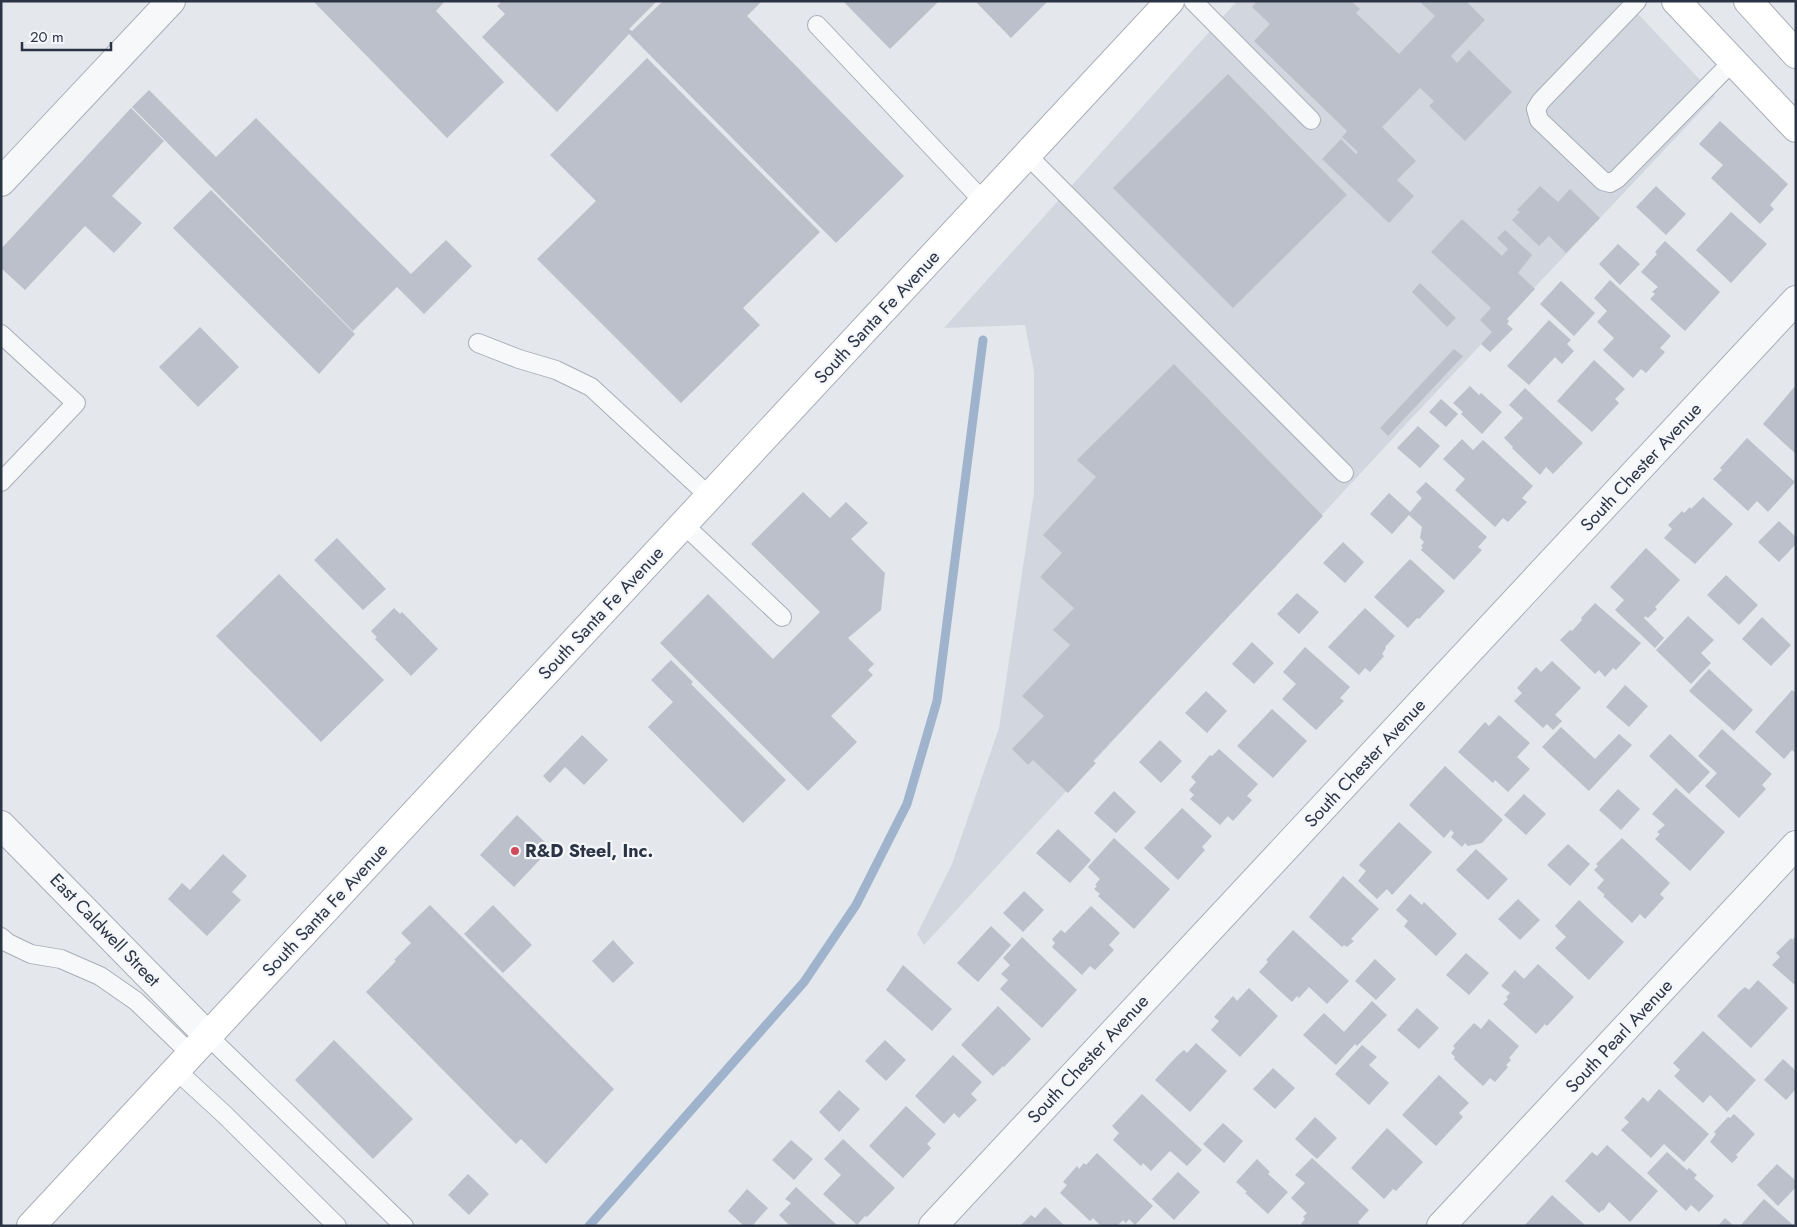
<svg xmlns="http://www.w3.org/2000/svg" width="1797" height="1227" font-family="Jost,sans-serif">
	<rect width="100%" height="100%" fill="#e4e7ec"/>
	<path fill="#d2d6de" d="M1237,1H1626L1715,96L1408,422L924,945L917,934L952,864L999,728L1034,493V371L1025,325L944,328Z"/>
	<g fill="none" stroke-linecap="round" stroke-linejoin="round">
		<path stroke="#9fb4cc" stroke-width="9" d="M589,1226L804,982L856,905L907,804L937,701L983,340"/>
	</g>
	<g fill="#bbc0ca">
		<path d="M313,1H445L436,11L504,82L447,138Z"/>
		<path d="M502,1H657L629,29L632,31L663,1H762L747,16L904,176L836,243L629,34L557,112L482,37L505,14L497,6Z"/>
		<path d="M843,1H939L890,49Z"/>
		<path d="M975,1H1048L1011,38Z"/>
		<path d="M1257,1H1351L1360,9L1356,13L1399,54L1435,16L1419,1H1466L1485,20L1451,56L1457,63L1469,50L1512,92L1465,141L1429,106L1434,101L1420,88L1382,127L1416,161L1397,180L1414,196L1389,223L1322,159L1341,139L1356,154L1358,152L1342,137L1347,131L1254,41L1270,24L1252,7Z"/>
		<path d="M647,58L820,232L743,308L760,325L681,403L537,259L596,201L550,155Z"/>
		<path d="M1228,74L1347,195L1233,308L1113,188Z"/>
		<path d="M149,90L216,157L256,118L411,274L446,240L472,266L424,314L397,287L353,331L132,107Z"/>
		<path d="M131,108L164,141L112,196L142,223L114,253L85,226L25,290L1,268V249Z"/>
		<path d="M1720,121L1788,184L1770,205L1774,209L1760,224L1711,178L1723,165L1699,144Z"/>
		<path d="M1540,186L1558,202L1570,189L1600,218L1566,253L1549,236L1539,246L1512,220L1520,212L1517,210Z"/>
		<path d="M1656,186L1686,214L1666,235L1636,207Z"/>
		<path d="M211,190L355,334L319,374L173,228Z"/>
		<path d="M1731,212L1767,244L1731,283L1696,250Z"/>
		<path d="M1462,219L1502,256L1508,249L1497,238L1505,230L1532,255L1518,273L1535,289L1507,319L1509,321L1507,324L1513,329L1490,352L1481,344L1492,332L1480,320L1491,308L1431,252Z"/>
		<path d="M1665,241L1720,292L1685,331L1650,299L1655,294L1652,292L1658,287L1641,272L1657,254L1655,252Z"/>
		<path d="M1618,244L1640,264L1620,285L1599,264Z"/>
		<path d="M1610,280L1671,336L1660,348L1665,352L1646,373L1641,369L1633,378L1603,350L1614,338L1597,322L1607,311L1594,298Z"/>
		<path d="M1561,281L1595,313L1574,336L1540,304Z"/>
		<path d="M1420,283L1456,318L1447,327L1412,292Z"/>
		<path d="M1549,320L1571,340L1567,344L1574,351L1562,364L1555,357L1529,385L1507,366Z"/>
		<path d="M200,327L239,367L198,407L159,367Z"/>
		<path d="M1454,349L1463,356L1388,436L1380,428Z"/>
		<path d="M1594,360L1625,389L1615,399L1619,403L1592,432L1557,401Z"/>
		<path d="M1174,364L1323,516L1093,761L1096,763L1068,793L1033,760L1028,765L1012,749L1044,716L1022,696L1070,645L1053,630L1074,608L1040,577L1062,553L1043,535L1096,477L1077,460Z"/>
		<path d="M1796,385V454L1763,424Z"/>
		<path d="M1470,386L1479,395L1481,393L1502,412L1482,434L1461,414L1463,412L1453,403Z"/>
		<path d="M1525,388L1583,443L1553,474L1546,467L1540,475L1512,448L1513,447L1504,438L1523,418L1509,405Z"/>
		<path d="M1441,399L1458,414L1446,427L1429,412Z"/>
		<path d="M1418,426L1440,446L1420,468L1397,448Z"/>
		<path d="M1747,438L1795,482L1768,512L1757,501L1748,511L1713,479L1722,470L1720,468Z"/>
		<path d="M1462,439L1473,450L1483,440L1533,486L1522,498L1527,502L1508,522L1503,518L1495,527L1455,490L1465,479L1443,459Z"/>
		<path d="M1426,482L1487,537L1478,547L1482,550L1454,580L1421,550L1423,547L1421,546L1424,542L1420,538L1422,527L1409,515L1392,534L1370,514L1389,493L1410,512L1422,498L1416,492Z"/>
		<path d="M803,492L830,518L846,502L868,523L851,539L885,573L881,610L848,638L874,664L868,670L873,675L831,716L857,742L808,791L660,643L708,594L773,659L820,612L751,544Z"/>
		<path d="M1703,497L1733,524L1695,564L1664,538L1672,529L1668,525L1682,511L1684,513L1690,507L1691,509Z"/>
		<path d="M1779,521L1796,537V544L1779,562L1758,542Z"/>
		<path d="M337,538L386,589L363,610L314,560Z"/>
		<path d="M1343,542L1364,562L1345,583L1323,563Z"/>
		<path d="M1646,548L1680,580L1655,607L1657,609L1648,618L1645,616L1644,618L1664,638L1655,648L1615,610L1624,600L1610,587Z"/>
		<path d="M1410,559L1445,591L1419,619L1417,618L1408,628L1374,597Z"/>
		<path d="M279,574L384,680L321,742L216,636Z"/>
		<path d="M1726,575L1758,605L1739,625L1707,595Z"/>
		<path d="M1297,593L1319,612L1299,634L1277,614Z"/>
		<path d="M1595,603L1641,643L1616,670L1613,668L1605,677L1599,670L1595,674L1560,640L1570,630L1572,631L1582,620L1581,618Z"/>
		<path d="M394,608L400,614L402,612L438,649L411,676L375,639L377,637L371,631Z"/>
		<path d="M1365,608L1395,636L1385,647L1386,648L1382,654L1384,656L1370,672L1365,668L1359,675L1328,647Z"/>
		<path d="M1688,616L1714,640L1701,653L1711,663L1691,684L1656,650Z"/>
		<path d="M1762,617L1791,645L1771,666L1742,639Z"/>
		<path d="M1252,642L1274,663L1254,684L1232,664Z"/>
		<path d="M1305,647L1350,687L1340,698L1344,701L1316,730L1282,699L1296,684L1283,672Z"/>
		<path d="M671,660L693,682L691,684L786,780L743,823L648,727L673,702L651,680Z"/>
		<path d="M1552,661L1581,688L1555,715L1562,721L1553,730L1547,724L1543,728L1514,701L1522,693L1517,688L1536,667L1541,672Z"/>
		<path d="M1709,669L1753,710L1734,731L1689,691Z"/>
		<path d="M1625,685L1648,706L1629,727L1606,707Z"/>
		<path d="M1792,690L1796,693V754L1792,750L1784,759L1755,732Z"/>
		<path d="M1206,691L1227,711L1207,733L1185,713Z"/>
		<path d="M1272,709L1307,741L1273,778L1237,746Z"/>
		<path d="M1499,715L1530,743L1517,757L1530,769L1508,792L1495,780L1493,783L1458,752L1485,722L1489,726Z"/>
		<path d="M1561,727L1595,759L1619,734L1632,745L1589,791L1542,747Z"/>
		<path d="M1722,729L1772,774L1762,785L1766,789L1739,818L1705,786L1717,773L1698,756Z"/>
		<path d="M1670,734L1710,772L1689,794L1649,756Z"/>
		<path d="M582,735L608,760L584,785L565,767L550,783L543,776Z"/>
		<path d="M1160,740L1182,761L1161,783L1139,762Z"/>
		<path d="M1219,749L1258,784L1247,796L1252,800L1233,821L1228,816L1220,825L1190,799L1194,795L1189,790L1196,782L1191,777L1210,755L1212,756Z"/>
		<path d="M1445,766L1503,820L1482,843L1468,846L1465,843L1462,847L1451,837L1454,833L1451,830L1444,838L1409,805Z"/>
		<path d="M1676,788L1725,832L1690,871L1655,839L1660,834L1657,832L1665,825L1652,814Z"/>
		<path d="M1618,789L1640,809L1621,830L1599,810Z"/>
		<path d="M1114,791L1136,812L1116,833L1094,813Z"/>
		<path d="M1524,794L1546,814L1526,835L1504,815Z"/>
		<path d="M1182,808L1212,836L1202,847L1205,850L1178,880L1144,848Z"/>
		<path d="M517,815L551,848L514,887L480,855Z"/>
		<path d="M1399,822L1432,852L1392,895L1387,889L1377,899L1358,881L1366,871L1359,865Z"/>
		<path d="M1058,829L1091,860L1070,883L1036,853Z"/>
		<path d="M1114,838L1170,889L1134,929L1098,896L1100,894L1094,889L1097,886L1095,885L1100,879L1088,867Z"/>
		<path d="M1622,838L1670,883L1660,894L1664,898L1645,919L1640,914L1632,923L1603,896L1605,895L1597,888L1604,880L1594,870L1598,866L1596,864Z"/>
		<path d="M1568,844L1590,864L1570,886L1547,865Z"/>
		<path d="M1476,849L1508,879L1488,900L1456,870Z"/>
		<path d="M223,854L247,876L232,892L241,900L207,936L168,899L182,883L190,890Z"/>
		<path d="M1343,876L1379,909L1351,939L1354,941L1347,947L1344,945L1342,947L1309,917Z"/>
		<path d="M1024,891L1044,910L1023,932L1003,913Z"/>
		<path d="M1410,894L1422,905L1424,902L1457,934L1436,956L1404,926L1408,921L1396,910Z"/>
		<path d="M1518,899L1540,920L1520,940L1498,919Z"/>
		<path d="M1579,900L1624,942L1589,980L1555,948L1566,937L1555,926Z"/>
		<path d="M430,905L614,1089L546,1164L521,1139L516,1144L366,992L396,961L394,960L411,943L401,933Z"/>
		<path d="M493,905L532,945L503,973L464,934Z"/>
		<path d="M1091,906L1120,933L1109,945L1114,950L1095,970L1090,966L1082,975L1052,947L1055,943L1052,939L1061,930L1065,933Z"/>
		<path d="M991,926L1011,945L978,982L957,963Z"/>
		<path d="M1293,930L1349,981L1327,1004L1309,987L1299,998L1297,996L1292,1002L1259,972L1268,962L1266,960Z"/>
		<path d="M1796,936V986L1772,965L1780,957L1776,953L1791,938L1792,940Z"/>
		<path d="M1022,937L1077,990L1042,1028L1000,989L1008,980L1001,974L1010,965L1003,958Z"/>
		<path d="M613,940L634,963L613,983L592,961Z"/>
		<path d="M1466,953L1489,973L1469,995L1446,975Z"/>
		<path d="M1375,959L1396,979L1376,1000L1355,981Z"/>
		<path d="M1538,964L1574,997L1547,1026L1545,1024L1536,1034L1503,1004L1508,999L1506,997L1510,993L1501,986L1515,970L1524,979Z"/>
		<path d="M903,965L952,1009L932,1031L886,990Z"/>
		<path d="M1758,980L1788,1008L1751,1048L1717,1016L1739,992L1745,987L1749,990Z"/>
		<path d="M1249,988L1278,1016L1240,1057L1211,1030L1219,1021L1214,1017L1233,996L1237,1001Z"/>
		<path d="M1372,1001L1387,1015L1357,1046L1355,1044L1336,1065L1303,1035L1324,1013L1344,1032Z"/>
		<path d="M998,1006L1031,1039L1004,1067L1003,1066L993,1076L961,1045Z"/>
		<path d="M1417,1008L1439,1028L1419,1049L1397,1030Z"/>
		<path d="M1489,1019L1519,1046L1509,1058L1511,1060L1506,1065L1508,1067L1495,1082L1490,1078L1483,1086L1454,1059L1455,1057L1451,1053L1455,1048L1453,1046L1474,1023L1481,1029Z"/>
		<path d="M1703,1031L1756,1080L1727,1112L1710,1095L1703,1103L1674,1076L1680,1070L1673,1063Z"/>
		<path d="M334,1040L413,1119L373,1159L295,1080Z"/>
		<path d="M885,1040L906,1060L886,1081L865,1061Z"/>
		<path d="M1196,1043L1227,1071L1190,1112L1155,1080L1177,1056L1184,1050L1187,1053Z"/>
		<path d="M1362,1045L1377,1057L1369,1065L1389,1083L1369,1105L1335,1074Z"/>
		<path d="M953,1055L982,1082L971,1094L977,1100L959,1118L954,1113L944,1124L915,1096Z"/>
		<path d="M1783,1059L1796,1071V1089L1786,1100L1764,1080Z"/>
		<path d="M1273,1068L1295,1088L1275,1109L1253,1089Z"/>
		<path d="M1439,1075L1469,1103L1459,1113L1463,1117L1436,1146L1402,1115Z"/>
		<path d="M1659,1089L1709,1134L1684,1162L1664,1144L1651,1158L1621,1130L1629,1122L1624,1118L1643,1097L1648,1102Z"/>
		<path d="M839,1090L860,1109L839,1132L819,1112Z"/>
		<path d="M1142,1094L1202,1150L1187,1166L1170,1151L1151,1171L1143,1163L1141,1166L1113,1140L1119,1133L1112,1126Z"/>
		<path d="M906,1106L936,1134L927,1144L931,1148L903,1178L869,1146Z"/>
		<path d="M1734,1114L1755,1134L1736,1155L1738,1157L1732,1163L1710,1142L1716,1134L1714,1132L1728,1117L1730,1118Z"/>
		<path d="M1315,1117L1337,1138L1317,1159L1295,1139Z"/>
		<path d="M1223,1123L1243,1141L1224,1163L1203,1144Z"/>
		<path d="M1387,1128L1423,1162L1396,1191L1393,1189L1384,1199L1351,1168Z"/>
		<path d="M843,1139L895,1188L867,1217L865,1216L857,1225L823,1194L841,1175L824,1159Z"/>
		<path d="M791,1140L813,1159L794,1180L772,1160Z"/>
		<path d="M1607,1145L1658,1191L1630,1222L1609,1202L1603,1211L1602,1210L1599,1213L1565,1181L1592,1152L1597,1156Z"/>
		<path d="M1667,1152L1687,1170L1689,1168L1697,1175L1694,1178L1714,1196L1699,1212L1691,1205L1686,1211L1647,1173Z"/>
		<path d="M1097,1153L1153,1206L1135,1225L1129,1219L1126,1223L1123,1220L1117,1226H1101L1093,1218L1090,1221L1060,1193L1067,1185L1063,1182L1077,1166L1079,1169L1084,1163L1086,1165Z"/>
		<path d="M1312,1158L1369,1210L1358,1222L1361,1226H1303L1301,1224L1305,1219L1303,1217L1307,1213L1291,1198L1305,1183L1295,1175Z"/>
		<path d="M1257,1159L1270,1172L1268,1174L1288,1192L1268,1214L1245,1193L1247,1192L1236,1182Z"/>
		<path d="M1777,1164L1796,1181V1187L1778,1206L1757,1185Z"/>
		<path d="M1178,1172L1200,1192L1174,1220L1152,1199Z"/>
		<path d="M468,1174L489,1194L469,1215L448,1195Z"/>
		<path d="M796,1187L838,1226H790L779,1215L791,1203L785,1199Z"/>
		<path d="M747,1189L768,1208L752,1226H744L728,1211Z"/>
		<path d="M1552,1195L1586,1226H1524Z"/>
		<path d="M1764,1199L1794,1226H1740Z"/>
		<path d="M1045,1207L1065,1226H1020L1031,1215L1035,1218Z"/>
		<path d="M1725,1218L1734,1226H1718Z"/>
	</g>
	<g fill="none" stroke-linecap="round" stroke-linejoin="round">
		<g stroke="#a9aeb7" stroke-width="20">
			<g id="lane">
				<path d="M1193,1L1311,120"/>
				<path d="M1637,1L1541,101L1536,109L1539,120L1603,181L1610,183L1617,179L1733,61"/>
				<path d="M817,25L984,202"/>
				<path d="M1027,155L1344,473"/>
				<path d="M1,334L76,403L1,482"/>
				<path d="M478,343L519,359L556,370L591,387L710,497"/>
				<path d="M683,524L782,617"/>
				<path d="M1,937L8,943L31,954L61,959L100,976L136,1001L191,1054"/>
				<path d="M208,1036L404,1226"/>
				<path d="M176,1070L225,1115L337,1226"/>
			</g>
		</g>
		<g stroke="#a9aeb7" stroke-width="30">
			<g id="street">
				<path d="M1,182L171,1"/>
				<path d="M1,825L208,1036"/>
				<path d="M933,1226L1796,300"/>
				<path d="M1441,1226L1796,845"/>
			</g>
		</g>
		<g stroke="#a9aeb7" stroke-width="30">
			<g id="secondary">
				<path d="M1676,1L1796,128"/>
				<path d="M1748,1L1796,54"/>
				<path d="M31,1226L1170,1"/>
			</g>
		</g>
		<use href="#lane" stroke="#f7f8fa" stroke-width="18"/>
		<use href="#street" stroke="#f7f8fa" stroke-width="28"/>
		<use href="#secondary" stroke="#fff" stroke-width="28"/>
	</g>
	<circle fill="#d1495b" stroke="#f4f6f9" stroke-width="2" cx="515" cy="851" r="5"/>
	<g text-anchor="middle" dominant-baseline="central" stroke-width="4.5" stroke-linejoin="round" paint-order="stroke">
		<g font-size="18" fill="#2b3445" stroke="#f4f6f9">
			<text transform="translate(877 317) rotate(-47)">South Santa Fe Avenue</text>
			<text transform="translate(1641 467) rotate(-47)">South Chester Avenue</text>
			<text transform="translate(601 613) rotate(-47)">South Santa Fe Avenue</text>
			<text transform="translate(1365 763) rotate(-47)">South Chester Avenue</text>
			<text transform="translate(325 910) rotate(-47)">South Santa Fe Avenue</text>
			<text transform="translate(105 930) rotate(46)">East Caldwell Street</text>
			<text transform="translate(1619 1036) rotate(-47)">South Pearl Avenue</text>
			<text transform="translate(1088 1059) rotate(-47)">South Chester Avenue</text>
		</g>
		<g font-size="18" font-weight="bold" fill="#2b3445" stroke="#f4f6f9" text-anchor="start">
			<text x="525" y="851">R&amp;D Steel, Inc.</text>
		</g>
	</g>
	<rect width="1797" height="1227" fill="none" stroke="#2b3445" stroke-width="5"/>
	<path d="M22 42v8h89v-8" fill="none" stroke="#2b3445" stroke-width="2.5"/>
	<text x="30" y="42" font-size="15" fill="#2b3445" stroke="#f4f6f9" stroke-width="4" paint-order="stroke">20 m</text>
</svg>
